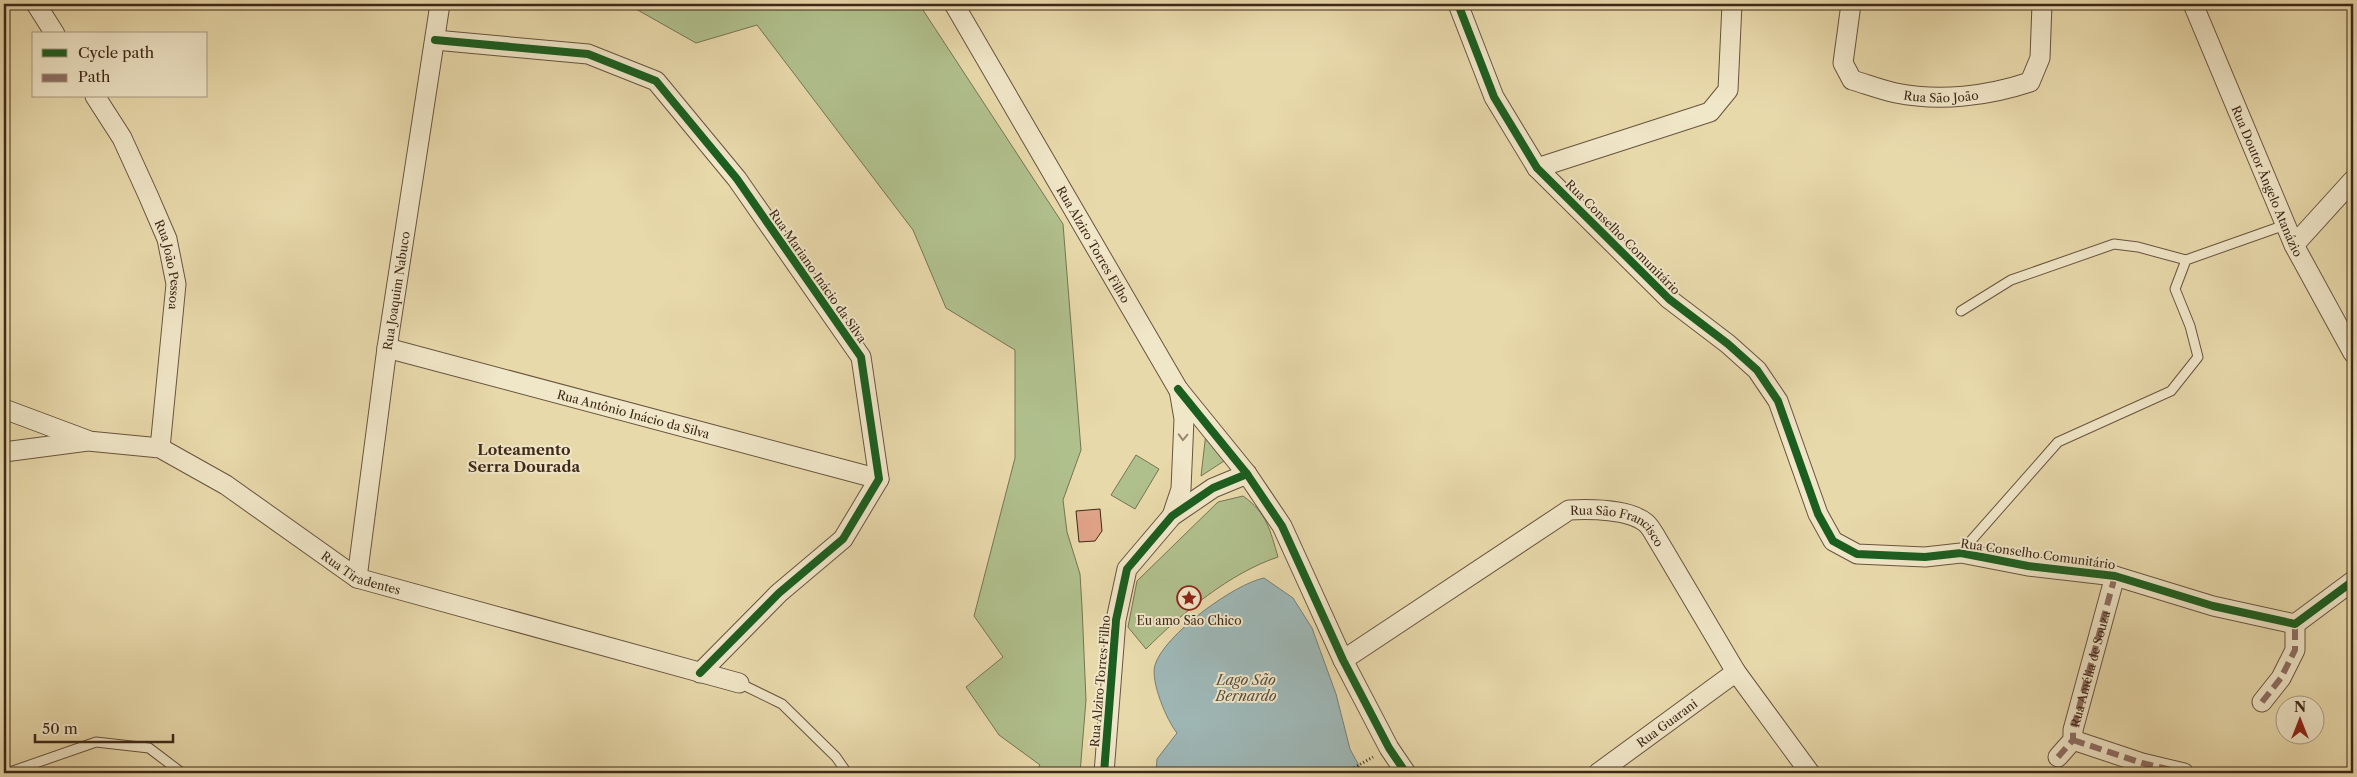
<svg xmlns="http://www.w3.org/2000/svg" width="2357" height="777" font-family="'Libre Caslon Text',serif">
	<rect width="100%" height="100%" fill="#e8d9ab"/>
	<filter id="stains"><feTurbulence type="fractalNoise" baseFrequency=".004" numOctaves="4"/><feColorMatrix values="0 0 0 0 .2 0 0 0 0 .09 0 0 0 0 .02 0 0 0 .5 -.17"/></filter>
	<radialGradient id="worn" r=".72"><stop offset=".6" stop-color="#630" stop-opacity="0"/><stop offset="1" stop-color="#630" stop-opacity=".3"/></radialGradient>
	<g fill="#b0c08d" stroke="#777453">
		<path d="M627,4H919L1063,224L1081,450L1063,500L1067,532L1080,574L1082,607L1086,700L1080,773H1035L1040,765L999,735L966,687L1003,657L974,616L1015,458V350L946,308L913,230L757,25L696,43Z"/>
		<path d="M1206,433L1224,461L1201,476Z"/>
		<path d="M1136,455L1159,469L1135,509L1111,495Z"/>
		<path d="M1243,496C1267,513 1270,530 1278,557C1230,573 1182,613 1146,649L1128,627L1137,581L1218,502Z"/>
	</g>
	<path fill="#9eb7b6" stroke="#787e77" d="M1264,578L1293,598L1312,628L1336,694L1350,749L1363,773H1156L1157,759L1177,733C1167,721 1150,681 1155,665C1164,635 1234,584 1264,578Z"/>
	<path fill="#e0a488" stroke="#3e2819" d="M1100,509L1102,531L1095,541L1079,542L1076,511Z"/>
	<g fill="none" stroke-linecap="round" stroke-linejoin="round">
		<g stroke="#68543e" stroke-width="11">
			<g id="lane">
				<path d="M1961,311L2011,280L2114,244L2138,247L2186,260"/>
				<path d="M1961,552L2058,442L2171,391L2198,357L2190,326L2175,289L2186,260L2285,225"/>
				<path d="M739,683L782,704L836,757L847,773"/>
				<path d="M7,773L96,742L149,748L182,773"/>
			</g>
		</g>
		<g stroke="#68543e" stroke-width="21">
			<g id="street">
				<path d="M36,4L55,34"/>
				<path id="s1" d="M954,4L1178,389L1247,474L1282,526L1343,660L1389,748L1406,773"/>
				<path d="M1458,4L1494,97L1537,168L1669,299L1728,344L1757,370L1778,401L1818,514L1833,541L1857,554L1925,557L1961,553L2028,566L2115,576L2213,606L2295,624L2353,581"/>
				<path id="s2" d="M1851,4L1843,63L1852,80C1866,84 1881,90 1896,93C1940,102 1988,96 2030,82L2040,58L2042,4"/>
				<path id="s3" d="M2193,4L2294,245L2353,353"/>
				<path d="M435,40L588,54L656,81L737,179L861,357L879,479L843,539L779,593L700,673"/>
				<path id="s4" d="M95,96L122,138L148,195L167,239L176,284L160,448"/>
				<path d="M1537,168L1710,112L1728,90L1732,4"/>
				<path d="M2294,245L2353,180"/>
				<path id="s5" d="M387,348L879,479"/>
				<path d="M4,409L87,440"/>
				<path id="s6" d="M4,452L88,441L160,448L226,485L357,578L739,683"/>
				<path d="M1172,516L1181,489L1184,419L1179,390"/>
				<path id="s7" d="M357,578L387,348L440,4"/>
				<path id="s8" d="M1343,660L1569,510C1590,509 1629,509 1646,523C1651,527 1655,536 1659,542L1736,672L1810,773"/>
				<path d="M2262,702L2281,678L2295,650V624"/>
				<path d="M2073,740L2142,763L2184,773"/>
				<path id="s9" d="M2058,757L2073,740V730L2115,576"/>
				<path d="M1104,773L1116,620L1127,569L1172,516L1213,488L1247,474"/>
				<path id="s10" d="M1598,773L1736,672"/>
			</g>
		</g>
		<path stroke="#3e2819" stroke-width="3" stroke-dasharray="1 2.5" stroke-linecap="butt" d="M1345,773L1373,757"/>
		<use href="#lane" stroke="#f0e6c8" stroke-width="9"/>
		<use href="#street" stroke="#f0e6c8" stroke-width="19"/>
		<g stroke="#8d6e63" stroke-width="6" stroke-dasharray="12 6" stroke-linecap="butt">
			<path d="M2262,702L2281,678L2295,650V624"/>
			<path d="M2073,740L2142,763L2184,773"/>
			<path d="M2058,757L2073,740V730L2115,576"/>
		</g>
		<g stroke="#f0e6c8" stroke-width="11">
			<g id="cycleway">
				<path d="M1458,4L1494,97L1537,168L1669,299L1728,344L1757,370L1778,401L1818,514L1833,541L1857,554L1925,557L1961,553L2028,566L2115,576L2213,606L2295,624L2353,581"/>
				<path d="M435,40L588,54L656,81L737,179L861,357L879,479L843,539L779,593L700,673"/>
				<path d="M1178,389L1247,474L1282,526L1343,660L1389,748L1406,773"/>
				<path d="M1104,773L1116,620L1127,569L1172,516L1213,488L1247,474"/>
			</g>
		</g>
		<use href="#cycleway" stroke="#1b5e20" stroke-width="8"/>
	</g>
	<defs><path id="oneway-chevron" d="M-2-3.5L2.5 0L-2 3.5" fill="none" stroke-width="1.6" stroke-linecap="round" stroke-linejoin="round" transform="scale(1.25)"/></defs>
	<use stroke="#978770" href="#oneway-chevron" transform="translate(1183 437) rotate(92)"/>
	<defs>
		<g id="sight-ring" transform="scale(1.25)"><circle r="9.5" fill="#f0e6c8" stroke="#8f2418" stroke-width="1.5"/><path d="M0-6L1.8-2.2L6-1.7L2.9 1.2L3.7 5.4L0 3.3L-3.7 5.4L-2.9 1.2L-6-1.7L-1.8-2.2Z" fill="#8f2418"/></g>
	</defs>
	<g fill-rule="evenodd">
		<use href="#sight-ring" x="1189" y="598"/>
	</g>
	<g text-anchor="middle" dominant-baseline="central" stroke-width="4" stroke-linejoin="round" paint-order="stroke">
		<g font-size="12" fill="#3e2819" stroke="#f0e6c8">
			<text stroke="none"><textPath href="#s2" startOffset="170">Rua São João</textPath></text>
			<text stroke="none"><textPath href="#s3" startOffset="192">Rua Doutor Ângelo Atanázio</textPath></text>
			<text transform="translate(1623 237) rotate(45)">Rua Conselho Comunitário</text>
			<text stroke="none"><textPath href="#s1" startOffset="278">Rua Alziro Torres Filho</textPath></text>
			<text stroke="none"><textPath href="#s4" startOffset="186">Rua João Pessoa</textPath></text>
			<text transform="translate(818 276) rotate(55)">Rua Mariano Inácio da Silva</text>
			<text stroke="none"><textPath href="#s7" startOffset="290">Rua Joaquim Nabuco</textPath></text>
			<text stroke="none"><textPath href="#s5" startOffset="255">Rua Antônio Inácio da Silva</textPath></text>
			<text stroke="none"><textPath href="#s8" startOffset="325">Rua São Francisco</textPath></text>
			<text transform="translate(2038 554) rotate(8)">Rua Conselho Comunitário</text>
			<text stroke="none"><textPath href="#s6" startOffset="395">Rua Tiradentes</textPath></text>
			<text stroke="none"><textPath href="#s9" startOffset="96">Rua Amélia de Souza</textPath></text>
			<text transform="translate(1100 681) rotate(-85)">Rua Alziro Torres Filho</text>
			<text stroke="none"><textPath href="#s10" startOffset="85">Rua Guarani</textPath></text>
		</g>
		<g font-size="12" fill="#3e2819" stroke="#f0e6c8">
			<text x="1189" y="620">Eu amo São Chico</text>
		</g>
		<g font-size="14" font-style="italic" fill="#564c40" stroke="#f0e6c8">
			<text x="1246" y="680">Lago São<tspan x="1246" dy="16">Bernardo</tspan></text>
		</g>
		<g font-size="15" font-weight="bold" fill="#3e2819" stroke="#f0e6c8">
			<text x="524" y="449">Loteamento<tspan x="524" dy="17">Serra Dourada</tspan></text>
		</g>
	</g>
	<rect width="2357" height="777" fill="none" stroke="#e8d9ab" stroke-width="20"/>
	<rect x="5" y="5" width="2347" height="767" fill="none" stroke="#3e2819" stroke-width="2.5"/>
	<rect x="10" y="10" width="2337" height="757" fill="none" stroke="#3e2819"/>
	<rect x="32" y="32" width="175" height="65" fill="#f0e6c8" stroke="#a99a82"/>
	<rect x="42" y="49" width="25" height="8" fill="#1b5e20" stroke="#a99a82"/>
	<text x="78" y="58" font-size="15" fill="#3e2819">Cycle path</text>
	<rect x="42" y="74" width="25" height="8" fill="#8d6e63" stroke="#a99a82"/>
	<text x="78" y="82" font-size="15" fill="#3e2819">Path</text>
	<g transform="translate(2300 720)"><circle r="24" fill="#f0e6c8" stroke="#a99a82"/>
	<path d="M0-4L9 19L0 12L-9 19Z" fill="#8f2418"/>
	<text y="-8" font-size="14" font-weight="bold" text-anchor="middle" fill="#3e2819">N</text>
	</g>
	<path d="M35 734v8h138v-8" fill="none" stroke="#3e2819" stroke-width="2.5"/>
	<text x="42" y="734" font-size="15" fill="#3e2819" stroke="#f0e6c8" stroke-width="4" paint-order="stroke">50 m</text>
	<rect width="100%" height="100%" filter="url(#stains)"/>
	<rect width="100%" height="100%" fill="url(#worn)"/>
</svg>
